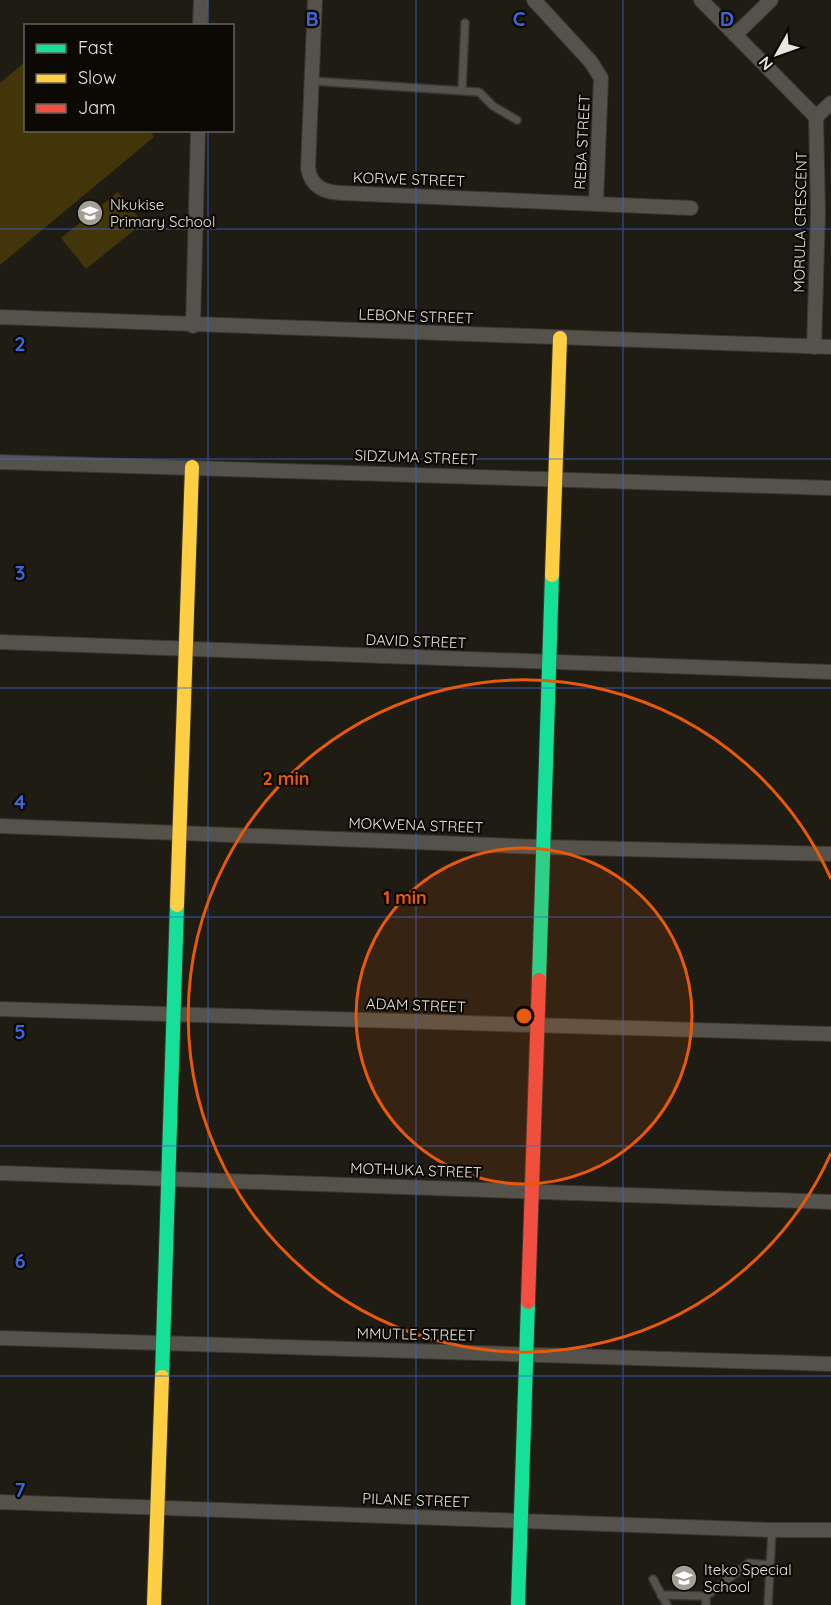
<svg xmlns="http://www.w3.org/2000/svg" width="831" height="1605" font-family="Quicksand,sans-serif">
	<rect width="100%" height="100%" fill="#1f1c13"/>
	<g fill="#423509">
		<path d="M25,62L26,130H149L154,137L0,265V83Z"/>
		<path d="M118,192L143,223L86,269L61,238Z"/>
	</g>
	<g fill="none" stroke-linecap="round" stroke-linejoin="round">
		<g stroke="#393730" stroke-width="10">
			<g id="lane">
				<path d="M312,81L479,92L493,106L517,120"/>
				<path d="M462,90L465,23"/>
				<path d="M653,1579L667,1605"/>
				<path d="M661,1595L706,1596"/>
				<path d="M706,1605V1596L749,1563L770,1565"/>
				<path d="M768,1605L772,1530"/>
			</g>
		</g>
		<g stroke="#393730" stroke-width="16">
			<g id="street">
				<path d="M315,0L308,168C311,187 324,192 341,193L691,208"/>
				<path d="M534,0L591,62L601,78L596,202"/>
				<path d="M701,0L816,117"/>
				<path d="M200,26L201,0"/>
				<path d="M735,35L771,0"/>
				<path d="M0,317L831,347"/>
				<path d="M193,326L198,130"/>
				<path d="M814,347L818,212L816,117L831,103"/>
				<path d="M0,462L831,488"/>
				<path d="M0,642L831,672"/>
				<path d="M0,826L542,847L831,854"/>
				<path d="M0,1009L831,1034"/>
				<path d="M0,1173L831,1202"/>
				<path d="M0,1338L831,1364"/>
				<path d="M0,1502L772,1530H831"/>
			</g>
		</g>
		<g stroke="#393730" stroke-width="16">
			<g id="fast">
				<path d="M539,980L552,575"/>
				<path d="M162,1377L177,905"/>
				<path d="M518,1605L528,1302"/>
			</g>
		</g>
		<g stroke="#393730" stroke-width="16">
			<g id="slow">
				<path d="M552,575L560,338"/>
				<path d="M177,905L192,467"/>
				<path d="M154,1605L162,1377"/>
			</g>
		</g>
		<g stroke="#393730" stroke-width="16">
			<path id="jam" d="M528,1302L539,980"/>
		</g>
		<use href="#lane" stroke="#55524b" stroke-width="7"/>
		<use href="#street" stroke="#55524b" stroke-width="14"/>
		<use href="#fast" stroke="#16e098" stroke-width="14"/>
		<use href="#slow" stroke="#ffcf43" stroke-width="14"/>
		<use href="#jam" stroke="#f24e42" stroke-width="14"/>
	</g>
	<path fill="none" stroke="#3b65d8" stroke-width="1.5" stroke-opacity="0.55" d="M208,0V26M416,0V1605M623,0V1605M208,130V1605M0,229H831M0,459H831M0,688H831M0,917H831M0,1146H831M0,1376H831"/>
	<circle cx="524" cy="1016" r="168" fill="#e8590c" fill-opacity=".12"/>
	<g fill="none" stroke="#e8590c" stroke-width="3">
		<circle cx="524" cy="1016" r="168"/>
		<path d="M831 1153A336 336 0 1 1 831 879"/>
	</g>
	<defs>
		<g id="school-disc" transform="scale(1.35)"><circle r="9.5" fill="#a29f94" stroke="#0c0904"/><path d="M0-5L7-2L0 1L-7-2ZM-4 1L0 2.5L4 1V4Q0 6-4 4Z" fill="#fff"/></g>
	</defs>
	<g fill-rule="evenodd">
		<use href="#school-disc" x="90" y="213"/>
		<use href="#school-disc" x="684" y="1578"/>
	</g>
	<g text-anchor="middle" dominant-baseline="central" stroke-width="4.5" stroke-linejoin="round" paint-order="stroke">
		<g font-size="15" fill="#e8e5d9" stroke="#0c0904">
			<text transform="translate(582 142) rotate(-87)">REBA STREET</text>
			<text transform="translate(409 179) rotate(2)">KORWE STREET</text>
			<text transform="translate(800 222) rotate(-89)">MORULA CRESCENT</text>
			<text transform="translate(416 316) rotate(2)">LEBONE STREET</text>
			<text transform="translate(416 457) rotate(2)">SIDZUMA STREET</text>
			<text transform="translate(416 641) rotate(2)">DAVID STREET</text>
			<text transform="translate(416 825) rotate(2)">MOKWENA STREET</text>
			<text transform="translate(416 1005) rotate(2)">ADAM STREET</text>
			<text transform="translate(416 1170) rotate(2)">MOTHUKA STREET</text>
			<text transform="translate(416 1334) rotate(1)">MMUTLE STREET</text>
			<text transform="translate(416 1500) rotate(2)">PILANE STREET</text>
		</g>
		<g font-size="15" fill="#e8e5d9" stroke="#0c0904" text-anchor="start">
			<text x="110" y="204">Nkukise<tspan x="110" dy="17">Primary School</tspan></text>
			<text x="704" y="1569">Iteko Special<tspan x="704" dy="17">School</tspan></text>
		</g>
	</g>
	<g font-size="20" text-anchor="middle" font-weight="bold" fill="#3b65d8" stroke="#0c0904" stroke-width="4.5" stroke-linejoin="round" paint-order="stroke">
		<text x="312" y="26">B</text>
		<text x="519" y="26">C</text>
		<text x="727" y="26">D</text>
		<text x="20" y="351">2</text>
		<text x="20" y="580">3</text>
		<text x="20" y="809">4</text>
		<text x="20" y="1039">5</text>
		<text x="20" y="1268">6</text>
		<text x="20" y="1497">7</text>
	</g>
	<circle cx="524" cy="1016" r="9" fill="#e8590c" stroke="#0c0904" stroke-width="3"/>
	<g font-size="18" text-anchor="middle" font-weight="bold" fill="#e8590c" stroke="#0c0904" stroke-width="4.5" stroke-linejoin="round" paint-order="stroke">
		<text x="286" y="785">2 min</text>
		<text x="405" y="904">1 min</text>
	</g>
	<rect x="24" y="24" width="210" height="108" fill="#0c0904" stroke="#646159" stroke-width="1.5"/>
	<rect x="36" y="44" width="30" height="9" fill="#16e098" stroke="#646159" stroke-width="1.5"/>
	<text x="78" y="54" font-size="18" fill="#e8e5d9">Fast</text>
	<rect x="36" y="74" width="30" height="9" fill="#ffcf43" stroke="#646159" stroke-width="1.5"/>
	<text x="78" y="84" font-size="18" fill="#e8e5d9">Slow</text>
	<rect x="36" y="104" width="30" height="9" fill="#f24e42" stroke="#646159" stroke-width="1.5"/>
	<text x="78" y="114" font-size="18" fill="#e8e5d9">Jam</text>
	<g transform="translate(777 54) rotate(230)" stroke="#0c0904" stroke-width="4.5" paint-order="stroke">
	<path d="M0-4.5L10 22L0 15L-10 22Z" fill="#e8e5d9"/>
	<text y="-9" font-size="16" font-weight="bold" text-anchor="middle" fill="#e8e5d9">N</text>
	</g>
</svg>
